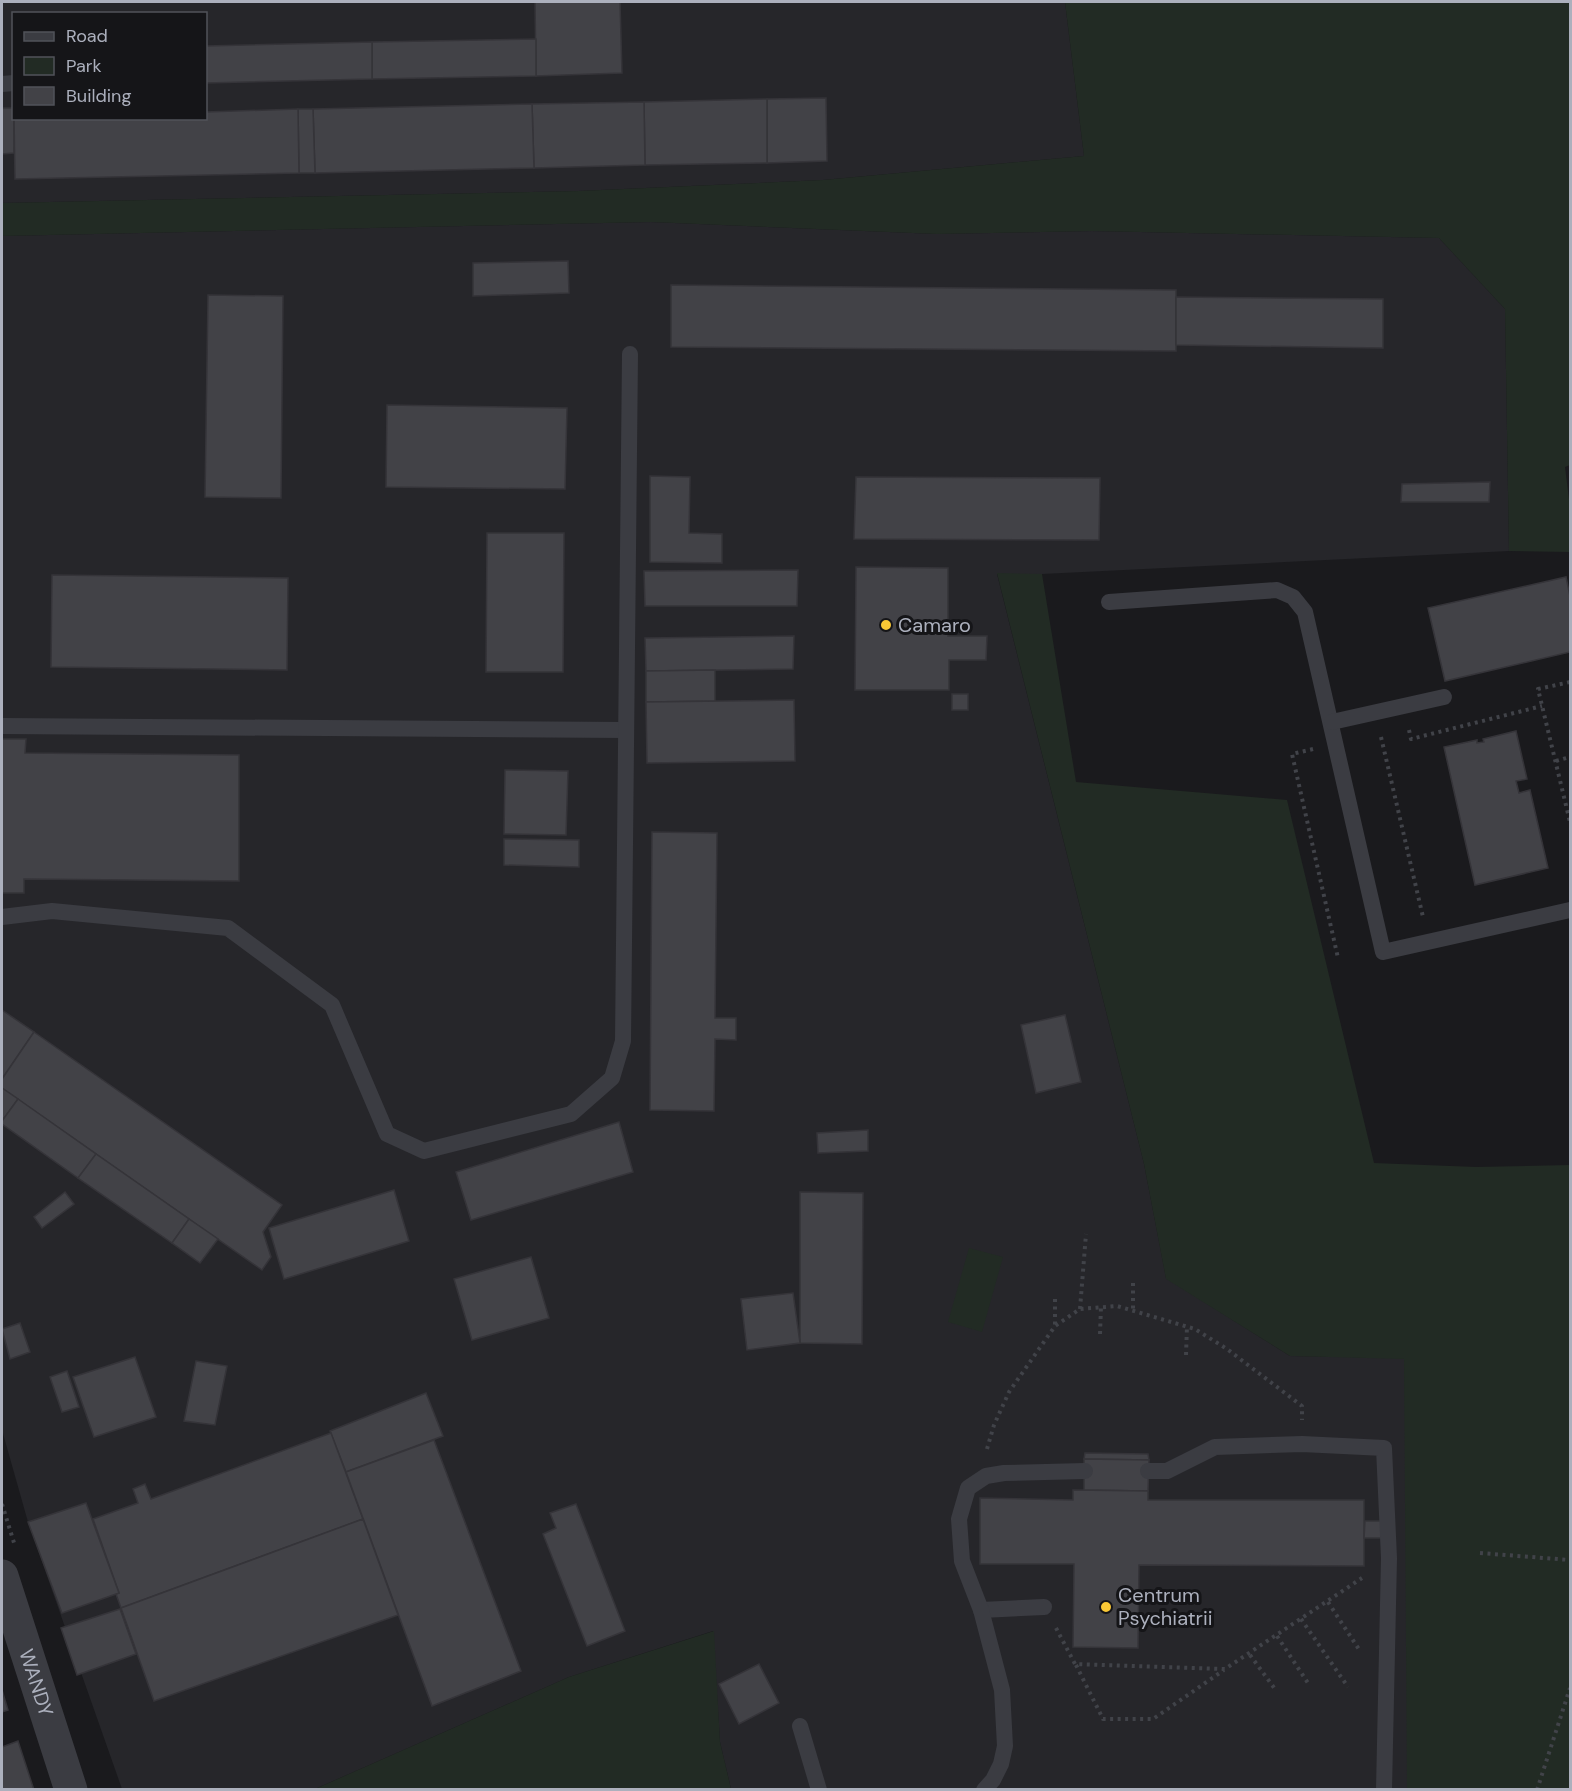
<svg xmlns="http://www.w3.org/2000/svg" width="1572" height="1791" font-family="'DM Sans',sans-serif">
	<rect width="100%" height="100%" fill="#1a1a1d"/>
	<g fill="#26262a" fill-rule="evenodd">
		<path d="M2,2H1065L1084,156L823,180L579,191L2,203ZM14,14H206V118H14Z"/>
		<path d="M651,222L937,234L1092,231L1439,238L1505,309L1509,551L1042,574H997L1144,1164L1166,1278L1290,1356L1404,1358L1570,1789H731L720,1742L713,1631L569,1677L315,1789H122L28,1522L2,1430V236Z"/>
	</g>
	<g fill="#222b24">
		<path d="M1065,2H1570V465L1565,467L1570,507V552L1509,551L1505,309L1439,238L1092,231L937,234L651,222L2,236V203L579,191L823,180L1084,156Z"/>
		<path d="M997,573L1042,574L1076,782L1287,800L1374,1163L1476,1167L1570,1165V1789H1407L1404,1359L1290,1356L1166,1279L1144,1164Z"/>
		<path d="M969,1248L1003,1257L982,1332L948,1322Z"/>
		<path d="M714,1631L720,1742L731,1789H315L569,1677Z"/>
	</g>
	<g fill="#424247" stroke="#353439" stroke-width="1.5">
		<path d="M535,2H620L622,73L536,76Z"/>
		<path d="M536,39V76L372,79V42Z"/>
		<path d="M372,42V79L206,83V46Z"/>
		<path d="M826,98L827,161L767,163V99Z"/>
		<path d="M767,99V163L645,165L644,102Z"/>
		<path d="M644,102L645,165L534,168L532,104Z"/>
		<path d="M532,104L534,168L315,173L313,109Z"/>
		<path d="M2,108H14V153L2,154Z"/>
		<path d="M298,109H313L315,173H299Z"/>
		<path d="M298,109L299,173L15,179L14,118H206V112Z"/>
		<path d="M568,261L569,293L473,296V263Z"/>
		<path d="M671,285L1176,290V351L671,347Z"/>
		<path d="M208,295L283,296L281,498L205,497Z"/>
		<path d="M1176,297L1383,299V348L1176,345Z"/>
		<path d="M387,405L567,408L565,489L386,487Z"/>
		<path d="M650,476L690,477L689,533L722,534V563L650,562Z"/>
		<path d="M856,477L1100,478L1099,540L854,539Z"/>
		<path d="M1490,482L1489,502H1401L1402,484Z"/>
		<path d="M487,533H564L563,672H486Z"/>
		<path d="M856,567L948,568V636H987L986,660H949V690H855Z"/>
		<path d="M798,570L797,606H645L644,571Z"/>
		<path d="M52,575L288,578L287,670L51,667Z"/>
		<path d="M1566,577L1570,596V652L1445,681L1428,608Z"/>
		<path d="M794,636L793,669L646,671L645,638Z"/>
		<path d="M715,670V701L646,702V671Z"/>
		<rect x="952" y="694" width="16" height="16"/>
		<path d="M794,700L795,761L647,763L646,702Z"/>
		<path d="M1516,731L1527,779L1516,781L1519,793L1530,790L1548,868L1475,885L1444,747L1477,740V743L1484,742L1483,739Z"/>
		<path d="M2,739H26L25,753L239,755V881L24,879V893H2Z"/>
		<path d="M505,770L568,771L566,835L504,834Z"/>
		<path d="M652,832L717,833L715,1018H736V1040L715,1039L714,1111L650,1110Z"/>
		<path d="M504,839L579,840V867L504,865Z"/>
		<path d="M2,1010L34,1032L2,1079Z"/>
		<path d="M1065,1015L1081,1082L1036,1093L1021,1025Z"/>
		<path d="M34,1032L282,1205L263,1232L271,1257L262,1270L2,1088V1079Z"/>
		<path d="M2,1088L18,1099L2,1121Z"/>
		<path d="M18,1099L96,1154L78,1178L2,1124V1121Z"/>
		<path d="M619,1122L633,1172L471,1220L456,1172Z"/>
		<path d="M868,1130V1151L818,1153L817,1133Z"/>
		<path d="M96,1154L189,1219L172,1243L78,1178Z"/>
		<path d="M394,1190L409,1241L284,1279L269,1228Z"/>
		<path d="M65,1192L74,1204L42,1228L34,1217Z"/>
		<path d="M800,1192L863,1193L862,1344L800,1343Z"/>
		<path d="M189,1219L218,1239L200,1263L172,1243Z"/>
		<path d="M531,1257L549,1318L472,1340L454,1279Z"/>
		<path d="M793,1293L800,1343L747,1350L741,1299Z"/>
		<path d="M20,1323L30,1352L10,1359L2,1329Z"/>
		<path d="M135,1357L156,1417L94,1437L73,1377Z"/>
		<path d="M196,1361L227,1366L215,1425L184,1421Z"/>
		<path d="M67,1371L79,1407L62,1412L50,1377Z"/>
		<path d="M426,1393L443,1436L346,1472L330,1431Z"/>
		<path d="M331,1433L363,1519L121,1608L116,1594L119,1593L93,1519L138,1503L133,1489L145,1484L151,1499Z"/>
		<path d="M434,1440L521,1671L432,1706L346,1472Z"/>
		<path d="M1085,1453L1148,1454L1149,1460L1084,1459Z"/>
		<path d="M1084,1459L1149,1460L1148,1491L1084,1490Z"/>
		<path d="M1073,1490L1148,1491V1500H1364V1566L1139,1565L1138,1648L1073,1647L1074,1564H980V1498L1073,1500Z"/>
		<path d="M86,1503L119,1593L62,1613L28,1522Z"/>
		<path d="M576,1504L625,1631L587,1646L543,1534L556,1528L550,1513Z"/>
		<path d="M363,1519L398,1615L154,1701L121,1608Z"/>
		<path d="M1365,1521H1383V1538H1364Z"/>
		<path d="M120,1609L136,1654L77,1675L61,1628Z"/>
		<path d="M759,1664L779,1703L739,1724L719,1684Z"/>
		<path d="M2,1690L8,1710L2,1712Z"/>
		<path d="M18,1741L34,1790H2V1747Z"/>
	</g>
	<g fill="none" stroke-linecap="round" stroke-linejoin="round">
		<g stroke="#414349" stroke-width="4" stroke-dasharray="3 4.5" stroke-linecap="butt">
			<path d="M1570,682L1538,689L1570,822"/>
			<path d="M1409,730L1411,739L1542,706"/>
			<path d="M1381,737L1423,917"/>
			<path d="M1313,749L1292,754L1338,958"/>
			<path d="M1556,761L1570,757"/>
			<path d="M1133,1283V1310"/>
			<path d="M1055,1299V1326"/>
			<path d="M1080,1309L1086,1234"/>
			<path d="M1100,1334L1101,1307"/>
			<path d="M1186,1355L1187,1326"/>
			<path d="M987,1449L994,1425L1009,1392L1055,1326L1080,1309L1117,1306L1195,1329L1227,1349L1302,1406V1420"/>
			<path d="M2,1504L15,1546"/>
			<path d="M1480,1553L1570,1560"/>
			<path d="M1328,1602L1360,1651"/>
			<path d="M1301,1619L1348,1687"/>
			<path d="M1056,1628L1075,1664L1225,1669L1362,1578"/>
			<path d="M1277,1636L1310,1686"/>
			<path d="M1250,1655L1275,1689"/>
			<path d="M1076,1665L1103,1719H1153L1224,1670"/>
			<path d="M1537,1790L1570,1688"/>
		</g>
		<g stroke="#3b3c42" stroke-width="16">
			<path d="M2,84L14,83"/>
			<path d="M1109,602L1277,590L1293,597L1305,612L1383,952L1570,910"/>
			<path d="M1332,722L1444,697"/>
			<path d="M2,726L626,730"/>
			<path d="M2,917L52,911L228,928L332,1005L387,1134L424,1151L571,1114L612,1078L623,1041L630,354"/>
			<path d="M1148,1471H1167L1215,1447L1302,1444L1384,1448L1389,1558L1384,1790"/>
			<path d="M981,1610L1044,1607"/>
			<path d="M800,1726L819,1790"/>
			<path d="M984,1790L993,1780L1001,1764L1005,1746L1002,1690L981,1610L962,1561L959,1519L968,1488L986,1476L1004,1473L1085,1471"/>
		</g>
		<path stroke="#3b3c42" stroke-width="33" id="s1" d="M2,1576L71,1790"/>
	</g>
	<g fill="#fac835" stroke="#151518" stroke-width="2">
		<circle cx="886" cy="625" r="6"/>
		<circle cx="1106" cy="1607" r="6"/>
	</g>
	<g text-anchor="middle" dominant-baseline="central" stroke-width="6" stroke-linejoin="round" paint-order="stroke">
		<g font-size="20" fill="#acb0bd" stroke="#151518" text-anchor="start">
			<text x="898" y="625">Camaro</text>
			<text x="1118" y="1595">Centrum<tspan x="1118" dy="23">Psychiatrii</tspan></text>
		</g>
		<g font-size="20" fill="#acb0bd" stroke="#151518">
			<text stroke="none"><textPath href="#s1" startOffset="112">WANDY</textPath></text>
		</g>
	</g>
	<rect width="1572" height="1791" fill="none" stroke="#acb0bd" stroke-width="6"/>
	<rect x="12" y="12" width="195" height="108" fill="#151518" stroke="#51535a" stroke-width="1.5"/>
	<rect x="24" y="32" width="30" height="9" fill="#3b3c42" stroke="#51535a" stroke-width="1.5"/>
	<text x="66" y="42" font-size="18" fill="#acb0bd">Road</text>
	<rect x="24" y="57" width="30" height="18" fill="#222b24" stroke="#51535a" stroke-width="1.5"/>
	<text x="66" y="72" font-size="18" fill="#acb0bd">Park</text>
	<rect x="24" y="87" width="30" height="18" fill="#424247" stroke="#51535a" stroke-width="1.5"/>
	<text x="66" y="102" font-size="18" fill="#acb0bd">Building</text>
</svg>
